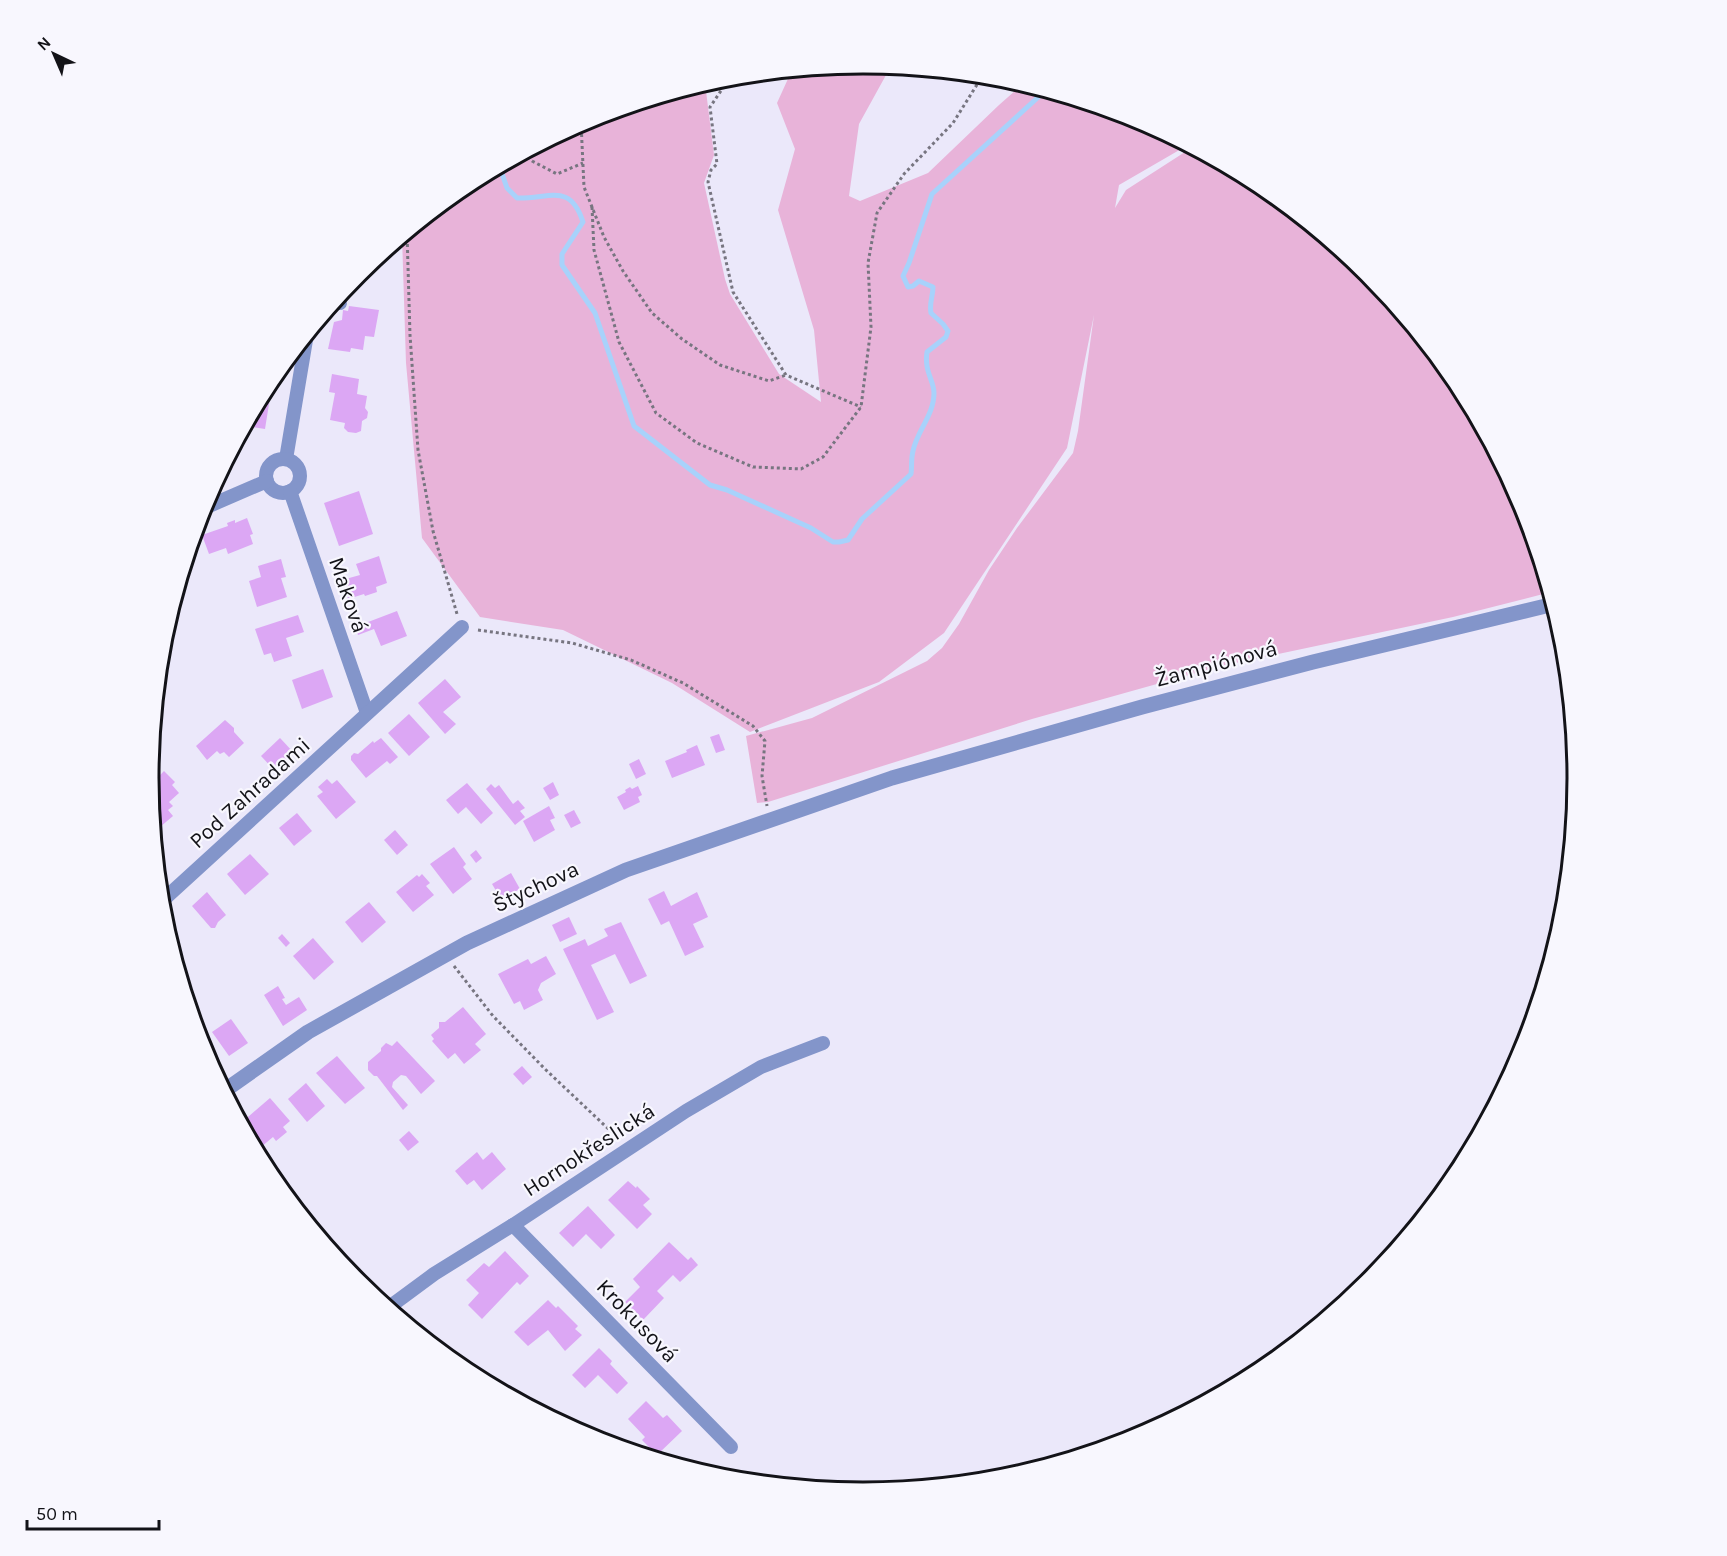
<svg xmlns="http://www.w3.org/2000/svg" width="1727" height="1556" font-family="Karla,sans-serif">
	<rect width="100%" height="100%" fill="#ebe8fa"/>
	<path fill="#e8b3d9" d="M864,63L891,66L859,124L849,196L860,201L928,173L999,105L1024,83L1137,118L1188,145L1119,185L1115,208L1126,190L1185,152L1195,148L1261,184L1369,273L1458,381L1524,505L1551,592L1453,617L1221,666L1032,719L768,802L757,803L746,736L812,718L927,661L942,648L959,624L989,570L1017,528L1073,453L1078,431L1094,315L1067,448L944,633L879,682L750,732L672,683L563,630L480,617L422,538L406,363L402,236L467,183L590,117L705,83L714,155L704,183L725,279L730,294L779,374L821,402L814,330L778,210L795,149L777,103L792,70Z"/>
	<g fill="none" stroke-linecap="round" stroke-linejoin="round">
		<path stroke="#a8d2fb" stroke-width="5" d="M505,163L500,168L507,188L517,198C550,199 570,182 583,222L562,254V265L595,313L634,426L710,485L727,490L811,528L833,542H839L848,540L862,519L911,474C912,467 911,458 913,451C917,431 934,415 934,393C934,380 924,372 927,352L946,337L948,331L943,324L931,313C929,303 933,296 933,287L919,281L913,286L908,287L903,276L909,263L932,194L1046,90"/>
	</g>
	<g fill="#dca7f4">
		<path d="M349,306L379,310L374,337L365,336L363,350L351,348L350,352L328,349L334,322L342,320L343,310L348,311Z"/>
		<path d="M332,374L359,379L357,394L367,396L365,408L368,412L367,418L362,421L361,431L356,433L348,432L344,428L345,423L330,420L335,393L329,392Z"/>
		<path d="M270,379H273L265,429L245,426Z"/>
		<path d="M359,491L373,534L339,546L324,503Z"/>
		<path d="M247,518L253,534L250,535L253,544L228,554L226,548L209,554L202,535L228,526L227,523L235,520V523Z"/>
		<path d="M379,556L387,583L376,587L377,592L365,596L364,594L348,599L342,580L360,575L356,564Z"/>
		<path d="M281,559L286,577L281,578L287,597L257,607L249,581L261,577L258,566Z"/>
		<path d="M397,611L407,636L381,646L374,629L358,635L355,627Z"/>
		<path d="M298,615L304,632L286,638L292,656L274,662L271,653L264,655L255,629Z"/>
		<path d="M323,669L333,697L302,709L292,680Z"/>
		<path d="M445,679L461,697L443,712L456,724L445,734L418,703Z"/>
		<path d="M409,714L430,737L409,756L388,733Z"/>
		<path d="M225,720L234,728V732L244,743L229,757L224,752L220,754L217,751L207,760L196,746Z"/>
		<path d="M719,734L725,750L716,753L710,737Z"/>
		<path d="M280,738L294,753L275,771L261,756Z"/>
		<path d="M381,738L398,757L390,764L387,761L366,778L351,760V756L354,753L358,754L373,741L374,743Z"/>
		<path d="M697,745L705,765L672,778L665,761L687,752L686,750Z"/>
		<path d="M639,759L646,774L636,779L629,764Z"/>
		<path d="M164,771L175,782L172,785L179,793L169,802L173,806L168,810L173,816L160,827L153,819L149,787Z"/>
		<path d="M327,779L332,784L337,780L356,802L336,819L317,796L323,792L318,787Z"/>
		<path d="M553,782L559,795L550,800L543,788Z"/>
		<path d="M467,783L493,813L481,824L466,807L458,814L446,800Z"/>
		<path d="M491,784L495,788L499,785L513,804L518,800L525,808L520,811L525,817L515,825L486,789Z"/>
		<path d="M638,786L642,795L638,797L640,802L624,810L617,797L626,792L625,790L630,787L632,789Z"/>
		<path d="M549,806L555,818L550,820L555,830L534,842L523,821Z"/>
		<path d="M574,810L581,823L571,828L564,815Z"/>
		<path d="M297,813L312,831L294,846L279,828Z"/>
		<path d="M395,830L408,845L397,855L384,840Z"/>
		<path d="M454,847L466,864L463,867L472,879L453,894L430,864Z"/>
		<path d="M476,850L482,858L476,863L470,855Z"/>
		<path d="M250,854L269,874L245,895L227,874Z"/>
		<path d="M511,873L520,889L501,899L492,884Z"/>
		<path d="M422,874L430,883L426,886L434,895L413,912L396,892L417,875L419,877Z"/>
		<path d="M664,891L671,906L697,892L708,917L693,924L704,947L685,956L669,921L661,925L648,899Z"/>
		<path d="M207,892L226,915L218,922L215,928H211L192,906Z"/>
		<path d="M369,902L386,922L362,943L345,922Z"/>
		<path d="M569,917L577,934L560,942L552,925Z"/>
		<path d="M621,922L647,976L630,984L615,954L591,965L614,1012L597,1020L563,949L585,939L588,946L608,936L604,929Z"/>
		<path d="M282,934L290,943L286,947L278,938Z"/>
		<path d="M313,938L334,962L314,980L293,956Z"/>
		<path d="M546,956L556,974L541,983L538,990L543,1000L524,1010L520,1001L514,1004L498,974L528,959L531,964Z"/>
		<path d="M278,986L285,998L282,999L286,1005L299,997L307,1010L283,1026L264,995Z"/>
		<path d="M463,1007L486,1034L475,1044L481,1050L464,1064L455,1053L448,1059L432,1041L434,1039L431,1035L439,1028V1022H445Z"/>
		<path d="M231,1019L248,1043L229,1056L212,1032Z"/>
		<path d="M397,1041L435,1081L421,1094L406,1076L401,1075L393,1082L392,1087L408,1105L403,1110L377,1076H374L368,1070V1062L381,1051V1048L386,1043L392,1046Z"/>
		<path d="M337,1056L365,1088L345,1104L316,1073Z"/>
		<path d="M522,1066L532,1077L523,1085L513,1074Z"/>
		<path d="M306,1083L325,1106L307,1122L288,1099Z"/>
		<path d="M270,1098L290,1121L283,1127L287,1132L276,1141L273,1137L261,1147L241,1123Z"/>
		<path d="M409,1131L419,1142L408,1151L399,1140Z"/>
		<path d="M477,1152L483,1160L492,1152L506,1169L482,1190L474,1180L467,1185L455,1171Z"/>
		<path d="M628,1181L636,1188L637,1186L650,1199L643,1205L652,1214L637,1229L608,1200Z"/>
		<path d="M588,1206L615,1235L601,1249L586,1234L573,1247L559,1233Z"/>
		<path d="M669,1242L688,1260L691,1257L698,1265L680,1282L673,1275L657,1291L664,1298L643,1320L625,1302L640,1287L633,1279Z"/>
		<path d="M505,1251L529,1276L520,1285L517,1282L482,1319L468,1305L479,1293L466,1280L484,1263L489,1267Z"/>
		<path d="M548,1300L556,1308L558,1306L578,1326L575,1329L582,1335L565,1351L548,1330L528,1346L514,1332Z"/>
		<path d="M599,1348L612,1361L610,1364L628,1383L617,1394L598,1375L585,1388L572,1375Z"/>
		<path d="M646,1401L663,1418L667,1415L682,1431L657,1455L642,1440L645,1437L628,1419Z"/>
	</g>
	<g fill="none" stroke-linecap="round" stroke-linejoin="round">
		<g stroke="#777580" stroke-width="3" stroke-dasharray="3 3" stroke-linecap="butt">
			<path d="M731,76L710,107L717,164L711,170L708,182L733,292L786,375L861,407"/>
			<path d="M581,122L584,187L604,237L623,271L652,313L682,339L720,365L769,381L786,375"/>
			<path d="M523,153L532,161L557,174L583,163"/>
			<path d="M592,207L594,250L619,342L656,413L697,443L753,467L801,469L823,457L861,407L871,327L868,263L877,213L904,174L953,123L983,75"/>
			<path d="M407,232L410,335L418,450L433,531L457,614"/>
			<path d="M478,630L572,643L631,660L683,683L753,726L765,741L762,776L767,806"/>
			<path d="M454,966L493,1016L545,1069L619,1139"/>
		</g>
		<g stroke="#8395ca" stroke-width="14">
			<path d="M334,302L340,303"/>
			<path d="M286,459L307,334"/>
			<circle cx="283" cy="476" r="17"/>
			<path d="M290,491L367,713"/>
			<path d="M202,509L267,481"/>
			<path d="M161,902L462,627"/>
			<path d="M513,1225L731,1447"/>
			<path d="M388,1308L434,1274L513,1225L686,1111L761,1067L823,1043"/>
		</g>
		<path stroke="#8395ca" stroke-width="15" d="M224,1091L308,1032L467,943L626,870L892,778L1142,707L1313,662L1554,604"/>
	</g>
	<g text-anchor="middle" dominant-baseline="central" stroke-width="4.5" stroke-linejoin="round" paint-order="stroke">
		<g font-size="22" fill="#131318" stroke="#f8f7fe">
			<text transform="translate(348 595) rotate(71)">Maková</text>
			<text transform="translate(1216 664) rotate(-15)">Žampiónová</text>
			<text transform="translate(250 793) rotate(-42)">Pod Zahradami</text>
			<text transform="translate(536 887) rotate(-25)">Štychova</text>
			<text transform="translate(589 1150) rotate(-33)">Hornokřeslická</text>
			<text transform="translate(637 1321) rotate(46)">Krokusová</text>
		</g>
	</g>
	<path d="M0 0H1727V1556H0ZM159 778a704 704 0 1 1 1408 0a704 704 0 1 1-1408 0Z" fill="#f8f7fe" fill-rule="evenodd"/>
	<path fill="none" stroke="#131318" stroke-width="3" d="M159 778a704 704 0 1 1 1408 0a704 704 0 1 1-1408 0Z"/>
	<g transform="translate(54 54) rotate(316)" stroke="#f8f7fe" stroke-width="4.5" paint-order="stroke">
	<path d="M0-4.5L10 22L0 15L-10 22Z" fill="#131318"/>
	<text y="-9" font-size="16" font-weight="bold" text-anchor="middle" fill="#131318">N</text>
	</g>
	<path d="M27 1520v9h132v-9" fill="none" stroke="#131318" stroke-width="3"/>
	<text x="36" y="1520" font-size="18" fill="#131318" stroke="#f8f7fe" stroke-width="4.5" paint-order="stroke">50 m</text>
</svg>
